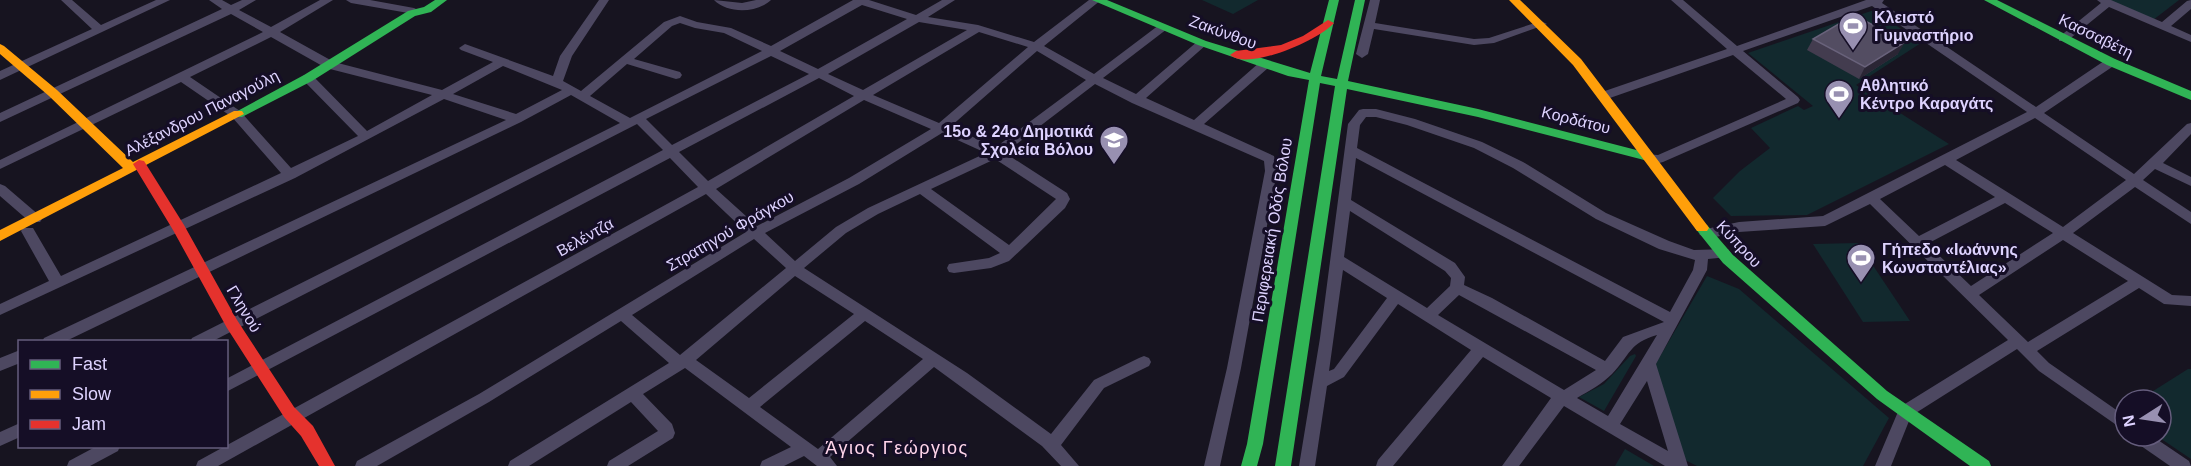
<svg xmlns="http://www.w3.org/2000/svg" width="2191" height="466" font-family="Helvetica,sans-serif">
	<rect width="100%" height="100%" fill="#171420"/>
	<g fill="#12292e">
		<path d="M1202,0H1258L1233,14Z"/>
		<path d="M2110,0H2179L2153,20Z"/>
		<path d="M1874,10L1921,43L1856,85L1949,144L1807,215L1731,216L1713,198L1740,171L1770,148L1751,128L1798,106L1804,110L1813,106L1748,53Z"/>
		<path d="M1858,243L1910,321L1863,322L1813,244Z"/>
		<path d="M1707,276L1739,289L1889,418L1863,466H1697L1683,459L1655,365Z"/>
		<path d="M1635,354L1636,356L1604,411L1579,397L1604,384L1630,356Z"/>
		<path d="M2188,369H2191V459L2157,436H2161V400H2145L2150,393Z"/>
		<path d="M1625,449L1654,466H1615Z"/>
	</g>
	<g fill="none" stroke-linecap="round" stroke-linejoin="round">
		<g fill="#4d4861" fill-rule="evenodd">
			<path d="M61,0H72L101,25L156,0H170L0,80V71L92,29Z"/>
			<path d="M209,0H222L231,5L242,0H256L239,10L271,27L320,0H333L280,32L334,62L442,90L493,62L461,50L459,48L465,44L553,76L560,56L599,0H609L572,56L563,81L581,91L664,22L680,16L697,22L731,28L771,46L853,0H869L916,15L942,0H955L928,17L978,25L1034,42L1089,0H1101L1044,46L1094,74L1159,25H1167V29L1103,78L1136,94L1198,41H1206V45L1146,98L1194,120L1260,62H1268L1270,65L1268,68L1204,124L1274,156L1277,171L1241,368L1220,466H1204L1227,368L1265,171L1264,161L1132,103L1095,84L1005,153L1067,193L1070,199L1065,208L1009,261L991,268L954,273L949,272L947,268L949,264L989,258L1000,253L920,194L878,214L846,233L804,268L967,373L1051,434L1094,380L1139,358L1144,356L1149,358L1151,362L1149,366L1104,388L1061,445L1079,466H1061L1042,446L934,367L830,457L837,466H817L804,456L784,466H760L762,461L791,447L685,368L643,394L672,424L675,433L673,438L628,466H607L609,461L658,431L631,402L529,466H508L510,461L669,363L621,321L489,402L377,466H355L357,461L479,394L746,232L706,194L218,466H196L198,461L698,187L670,158L226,392V379L663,150L637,124L211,342H190L192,338L620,123L571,95L521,122L64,342H42L44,338L506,120L444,99L295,178L0,315V304L49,281L21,231L23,228H33L61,276L281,173L232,117L181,82L0,169V160L263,32L231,14L0,122V113L222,9ZM862,5L907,19L818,69L780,51ZM919,22L967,30L863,90L828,74ZM680,23L695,28L724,33L762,51L630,118L590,96L627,64L676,79L680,78L682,75L680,72L634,59L672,26ZM979,32L1028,47L939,123L873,95ZM271,37L326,68L432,95L367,131L312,75H304L302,78L304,81L358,136L291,168L240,111L190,77ZM1037,51L1086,80L996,147L950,127ZM771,56L809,74L672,145L646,119ZM503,66L562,90L516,114L453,94ZM819,78L854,96L708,181L679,152ZM864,100L931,129L849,178L757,226L716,189ZM942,133L986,153L868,208L836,227L795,261L765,233L859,184ZM995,159L1056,199L1009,245L931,189ZM754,239L786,268L680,355L632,315ZM795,276L854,314L749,398L696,360ZM865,321L923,359L818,449L760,407Z"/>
			<path d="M346,0H370L414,8L420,11L414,14L351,3Z"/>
			<path d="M714,0L742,3L756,0H771C757,13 728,14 714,0Z"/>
			<path d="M1370,0H1380L1375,23L1474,39L1489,38L1541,21L1547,24L1494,43L1474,45L1374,29L1368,54L1362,58L1356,54Z"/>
			<path d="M1671,0H1683L1737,46L1866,0H1884L1882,3L2036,107L2107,59H2115L2117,62L2115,65L2044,113L2134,174L2187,124L2191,123V134L2163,163L2191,177V186L2155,169L2143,180L2191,212V224L2135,187L2073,233L2172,295L2191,296V306L2164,304L2139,288L2037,351L2049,363L2125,416V431L2039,371L2017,349L1911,416L1891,466H1875L1900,407L2008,340L1870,204L1825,226L1739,232L1706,239L1699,234L1706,229L1739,222L1823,216L2027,112L1872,6L1743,51L1798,97L1800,100L1798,103L1663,162L1659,163L1644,160L1642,157L1644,154L1658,155L1786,99L1733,55L1607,99H1599L1597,96L1599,93L1727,49ZM2035,118L2126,180L2063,227L1956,160ZM1945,165L1995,197L1919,236L1880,199ZM2005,203L2053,233L1971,286L1927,244ZM2063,240L2128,281L2028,342L1979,295Z"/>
			<path d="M2097,0H2111L2162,22L2187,1L2191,0V9L2171,26L2191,35V42L2109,7L2067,41H2059V37L2101,3Z"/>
			<path d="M1363,109H1376L1415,119L1482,142L1523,162L1606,213L1669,241L1694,250L1728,249L1730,253L1728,257L1708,259L1707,270L1656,364L1688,466H1665L1564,406L1519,466H1502L1551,398L1483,357L1393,466H1376L1378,460L1471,350L1398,304L1344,377L1327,386L1315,466H1299L1320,338L1348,124L1359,110ZM1366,117H1376L1407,125L1474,148L1513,168L1596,219L1659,249L1695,260L1693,270L1670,312L1357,148L1360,125ZM1356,158L1664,322L1623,337L1605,361L1492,298L1464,285L1465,277L1455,263L1351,200ZM1350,211L1445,271L1451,278L1450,286L1427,308L1344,257ZM1343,270L1387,298L1334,369L1329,371ZM1459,295L1596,370L1564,390L1438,315ZM1657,335L1608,416L1577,398C1589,391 1602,384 1612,374C1630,355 1629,343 1657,335ZM1647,381L1668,451L1620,424Z"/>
			<path d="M0,184L5,186L40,216L42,219L40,222H30L0,196Z"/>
			<path d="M20,350V363L0,371V358Z"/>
			<path d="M20,423V437L0,446V432Z"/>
			<path d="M2132,436H2152L2189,461L2191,466H2170L2134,441Z"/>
			<path d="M97,446H120L118,451L90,466H67L69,461Z"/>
		</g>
		<g fill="#30b455" fill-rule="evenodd">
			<path d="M435,0H447L431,12L415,16L312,81L242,117H234L232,114L304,75L408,11L424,7Z"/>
			<path d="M1092,0H1107L1206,41L1310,73L1329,0H1339L1321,76L1337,79L1355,0H1365L1348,81L1478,109L1648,153L1654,157L1648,161L1478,117L1347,89L1291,466H1275L1335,86L1320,83L1263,444L1257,466H1241L1247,444L1309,80L1288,76L1198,45Z"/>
			<path d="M1984,0H1997L2115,59L2191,91V100L2107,65Z"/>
			<path d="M1702,223L1707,225L1733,255L1887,391L1989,461L1991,466H1970L1877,399L1723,263L1695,228Z"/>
		</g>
		<g fill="#ff9f0a" fill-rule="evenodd">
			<path d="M1509,0H1520L1581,59L1707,225L1709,228L1707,231H1697L1573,65Z"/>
			<path d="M0,44L4,46L57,90L133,162L234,111H242L244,114L0,241V230L123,168L49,96L0,54Z"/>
		</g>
		<g fill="#e5322d" fill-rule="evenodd">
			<path d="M1328,20L1334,23C1319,40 1249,71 1230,55L1236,51L1281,45L1303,36Z"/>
			<path d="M139,160L144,161L184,225L237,320L294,407L313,426L335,466H319L301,436L284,417L227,328L173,230L133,164Z"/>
		</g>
	</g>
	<path fill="#433c4f" d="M1813,39L1898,54L1859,79L1807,50Z"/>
	<path fill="#2a2534" d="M1905,42L1898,54L1859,79L1865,67Z"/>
	<path fill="#534d62" stroke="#69627b" stroke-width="1.5" d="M1854,15L1905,42L1865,67L1813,39Z"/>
	<defs>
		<g id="stadium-pin" transform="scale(1.5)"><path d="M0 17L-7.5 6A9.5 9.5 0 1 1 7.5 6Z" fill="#9890b1" stroke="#150e26"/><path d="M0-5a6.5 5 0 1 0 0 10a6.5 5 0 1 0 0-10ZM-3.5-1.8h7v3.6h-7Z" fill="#fff"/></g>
		<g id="school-pin" transform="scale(1.5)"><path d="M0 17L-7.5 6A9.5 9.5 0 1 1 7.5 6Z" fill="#9890b1" stroke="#150e26"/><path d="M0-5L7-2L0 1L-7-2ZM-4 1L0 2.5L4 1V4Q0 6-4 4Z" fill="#fff"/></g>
	</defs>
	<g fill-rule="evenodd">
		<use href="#stadium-pin" x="1853" y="26"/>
		<use href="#stadium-pin" x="1839" y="94"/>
		<use href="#school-pin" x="1114" y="140"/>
		<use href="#stadium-pin" x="1861" y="258"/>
	</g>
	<g text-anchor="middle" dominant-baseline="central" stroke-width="6" stroke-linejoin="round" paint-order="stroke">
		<g font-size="16" font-weight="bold" fill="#ded3ff" stroke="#150e26" text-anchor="start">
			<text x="1874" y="17">Κλειστό<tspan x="1874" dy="18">Γυμναστήριο</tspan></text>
			<text x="1860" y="85">Αθλητικό<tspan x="1860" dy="18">Κέντρο Καραγάτς</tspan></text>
			<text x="1093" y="131" text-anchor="end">15ο &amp; 24ο Δημοτικά<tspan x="1093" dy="18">Σχολεία Βόλου</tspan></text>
			<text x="1882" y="249">Γήπεδο «Ιωάννης<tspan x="1882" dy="18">Κωνσταντέλιας»</tspan></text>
		</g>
		<g font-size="16" fill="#ded3ff" stroke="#150e26">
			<text transform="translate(1223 32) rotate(20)">Ζακύνθου</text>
			<text transform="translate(2096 36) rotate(26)">Κασσαβέτη</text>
			<text transform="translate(202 113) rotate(-27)">Αλέξανδρου Παναγούλη</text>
			<text transform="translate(1576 120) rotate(14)">Κορδάτου</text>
			<text transform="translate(1272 230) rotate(-81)">Περιφερειακή Οδός Βόλου</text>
			<text transform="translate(730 231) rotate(-30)">Στρατηγού Φράγκου</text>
			<text transform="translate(585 237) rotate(-29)">Βελέντζα</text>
			<text transform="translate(1739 244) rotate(47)">Κύπρου</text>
			<text transform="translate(244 309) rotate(59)">Γληνού</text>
		</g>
		<g font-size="18" letter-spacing="1.5" fill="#ffd5ea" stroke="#150e26">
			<text x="897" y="448">Άγιος Γεώργιος</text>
		</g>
	</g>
	<rect x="18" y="340" width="210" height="108" fill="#150e26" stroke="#655d7d" stroke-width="1.5"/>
	<rect x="30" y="360" width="30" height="9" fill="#30b455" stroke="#655d7d" stroke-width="1.5"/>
	<text x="72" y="370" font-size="18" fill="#ded3ff">Fast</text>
	<rect x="30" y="390" width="30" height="9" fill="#ff9f0a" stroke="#655d7d" stroke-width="1.5"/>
	<text x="72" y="400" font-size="18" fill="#ded3ff">Slow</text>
	<rect x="30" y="420" width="30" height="9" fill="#e5322d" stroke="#655d7d" stroke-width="1.5"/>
	<text x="72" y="430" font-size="18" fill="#ded3ff">Jam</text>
	<g transform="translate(2143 418) rotate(258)"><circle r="28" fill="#150e26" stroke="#655d7d" stroke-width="1.5"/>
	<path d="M0-4.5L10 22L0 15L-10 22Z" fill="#9890b1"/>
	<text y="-9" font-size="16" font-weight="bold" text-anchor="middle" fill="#ded3ff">N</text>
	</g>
</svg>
